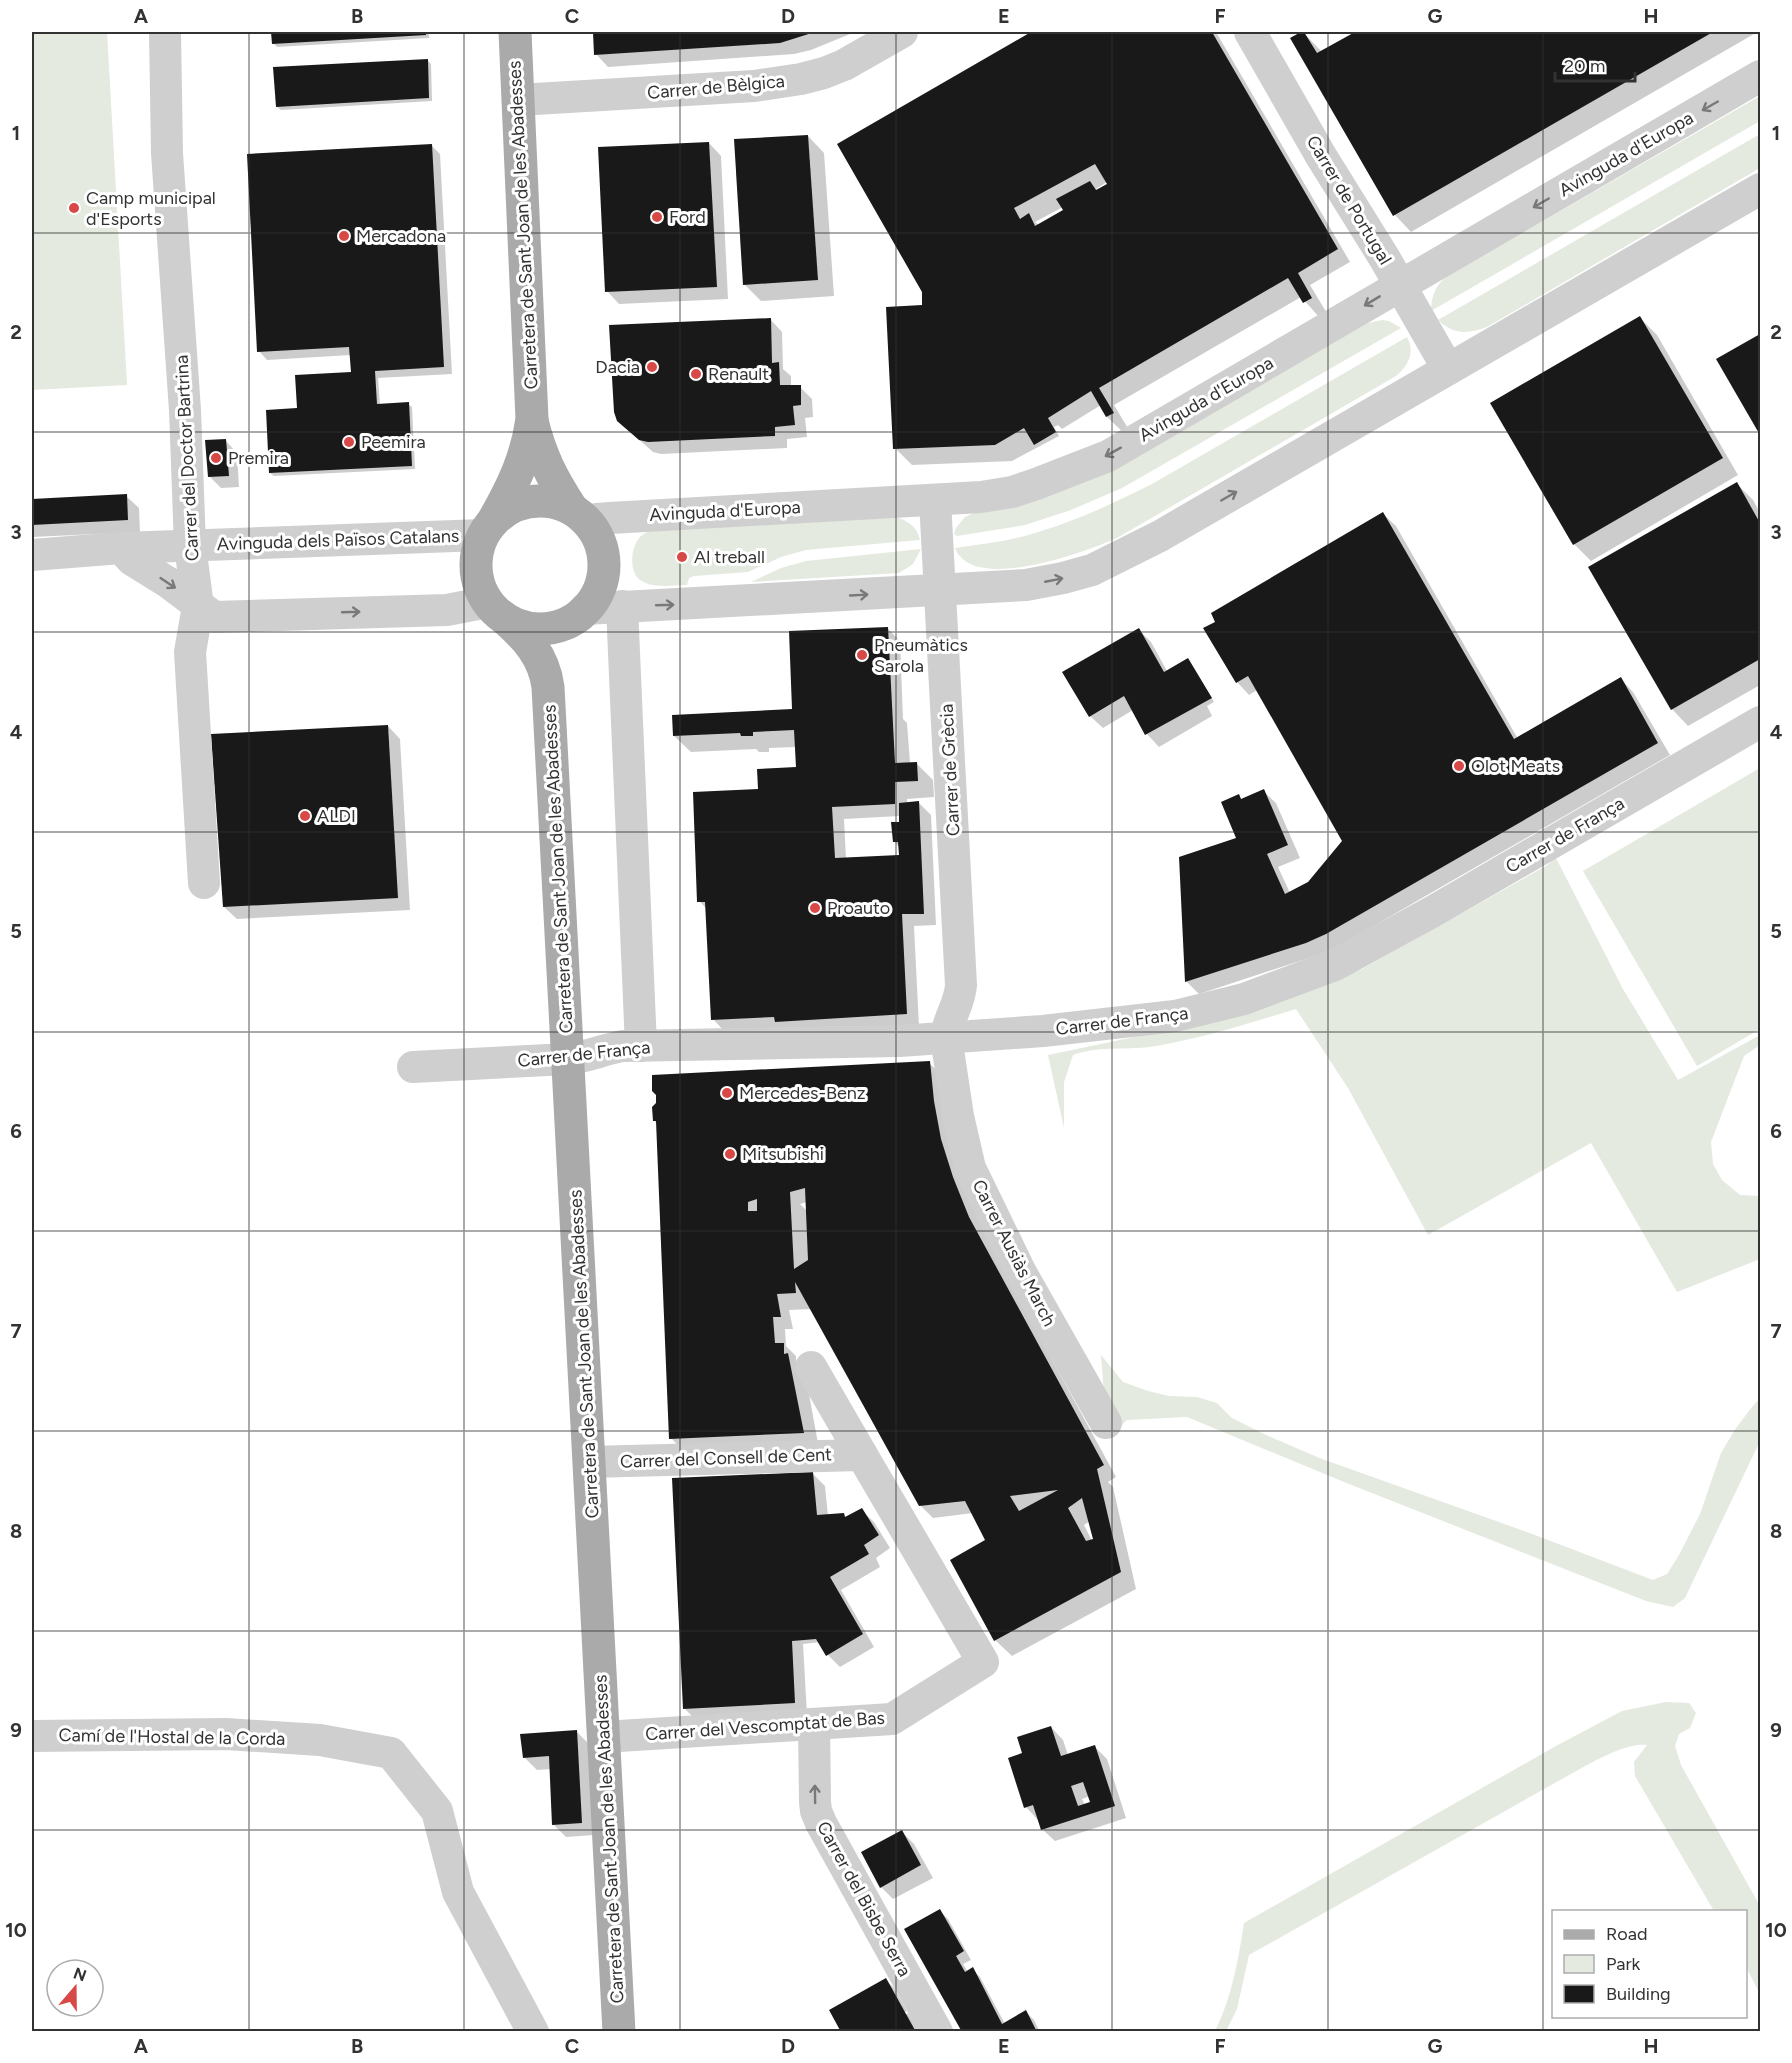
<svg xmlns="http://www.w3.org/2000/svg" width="1792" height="2063" font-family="Figtree,sans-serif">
	<rect width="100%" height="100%" fill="#fff"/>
	<g fill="#e4eadf">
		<path d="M32,32H107L127,385L32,390Z"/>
		<path d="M1760,96V121L1431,311C1431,297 1435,286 1446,277Z"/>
		<path d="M1760,134V168L1487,327C1468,334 1454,335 1438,320Z"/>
		<path d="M1382,320L1389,321L1401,328L1122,488L1071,510L1025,525L957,536L954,534L956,528L965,517L1244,394L1368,323Z"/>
		<path d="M1407,337C1415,351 1409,366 1396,376L1117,538C1085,552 973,594 955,548C979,544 1004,542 1028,535C1072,523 1112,504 1152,484Z"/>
		<path d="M891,516C905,519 917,525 920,540L806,550L781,557L748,572L694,576L689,578L687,585C672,585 653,589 640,580C628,571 631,545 641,536C644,533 650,531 654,529Z"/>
		<path d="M921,549L913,564L899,573L751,582L781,568L806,561Z"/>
		<path d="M1760,768V1029L1697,1066L1583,871Z"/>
		<path d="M1556,858L1623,989L1678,1080L1760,1035V1045L1744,1056L1711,1142L1713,1164L1722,1180L1740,1195L1760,1196V1259L1677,1292L1591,1143L1428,1235L1348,1088L1296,1009C1250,1023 1204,1038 1156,1046C1128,1051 1100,1045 1073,1055L1064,1082V1128L1048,1055L1225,1018L1279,1003L1362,969L1546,866Z"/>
		<path d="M1101,1355L1123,1382L1148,1391L1169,1396L1197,1397L1217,1403L1232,1418L1266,1435L1322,1459L1527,1532L1653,1580L1667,1574L1679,1555L1700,1514L1721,1453L1736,1428L1752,1407L1760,1398V1441L1685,1598L1673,1607L1646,1601L1344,1482L1187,1417L1127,1420L1111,1436L1104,1394Z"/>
		<path d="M1666,1702L1689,1703L1696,1713L1690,1728L1679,1734L1675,1746L1681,1765L1760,1906V1994L1746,1967V1912L1714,1911L1635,1776L1634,1762L1647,1745C1628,1742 1596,1760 1578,1770L1249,1955L1237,2009L1226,2031H1215C1232,1997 1238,1961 1244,1923L1556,1746L1622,1711Z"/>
	</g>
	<g fill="#0003" fill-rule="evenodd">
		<path d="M273,32H429V38L277,47L273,43Z"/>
		<path d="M594,32H855L811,50L794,54L608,67L596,54Z"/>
		<path d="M1034,32H1216L1350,262L1310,285L1328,315L1321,319L1301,297L1114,405L1129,430L1124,433L1107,417L1101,405L1062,429L1058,425L1054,427L1059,436L1012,461L912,465L895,448L923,307L924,292L839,144ZM1107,182L1109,185L1098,191L1096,189ZM1063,207L1065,211L1039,225L1035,222Z"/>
		<path d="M1303,32L1322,52L1358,32H1753L1754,34L1411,232L1395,215L1292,39Z"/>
		<path d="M427,60L431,64L432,101L281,110L277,107Z"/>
		<path d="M808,136L824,153L834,296L761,301L744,284Z"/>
		<path d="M709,143L721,156L728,299L619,304L607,291Z"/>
		<path d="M432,146L440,154L452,374L378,378L380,405L408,404L412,407L415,469L274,476L270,473L299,410L352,373L351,355L267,360L259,351Z"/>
		<path d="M1640,318L1657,335L1738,475L1591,561L1574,544Z"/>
		<path d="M770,319L782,332L783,369L791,376V387H800L812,399L813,417L805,418L807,437L787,439V448L661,454L653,452L618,421Z"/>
		<path d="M1760,336V432L1718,360Z"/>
		<path d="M225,440L237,453L239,487L221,488L208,475Z"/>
		<path d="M1737,484L1753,500L1760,513V685L1688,726L1672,709Z"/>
		<path d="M126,496L139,508L140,532L32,537V500Z"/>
		<path d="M1383,514L1396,526L1518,739L1621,679L1633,692L1670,755L1339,946L1318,955L1199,994L1187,982L1180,858L1238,839L1239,796L1242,800L1263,791L1276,803L1300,858L1278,867L1290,893L1309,883L1344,841L1257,690L1249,695L1237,682L1217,622Z"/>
		<path d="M887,628L900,641L903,719L907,723L910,763H916L933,780L934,797L907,799V804L919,803L931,815L936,925L914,926L919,1026L725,1032L713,1019L707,909L699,901L762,790L797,769L796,747L769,748V752H759L756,749L691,752L674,736L796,711ZM900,816V823L894,841L900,848L901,856L846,859L844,819Z"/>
		<path d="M1139,630L1151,642L1167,671L1188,660L1214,702L1207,706L1212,716L1159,747L1147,734L1133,710L1103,728L1090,716Z"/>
		<path d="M388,726L400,739L410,910L237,919L224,907Z"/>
		<path d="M929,1063L946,1079L996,1257L1116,1477L1108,1482L1113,1487L1136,1589L1012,1656L995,1640L987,1541L973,1513L933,1518L920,1505L812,1309L789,1310L793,1329H785L786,1346L796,1356V1363L805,1372L819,1449L687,1455L671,1438L660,1218L664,1217L657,1124L654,1120ZM807,1202L808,1212L800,1204ZM1090,1521L1095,1540L1092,1541L1084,1525Z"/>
		<path d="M813,1474L825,1486L828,1516L844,1515L847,1518L861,1510L874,1522L890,1548L876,1558L880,1567L841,1590L874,1647L840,1667L828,1655L820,1642L803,1644L807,1715L697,1721L685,1709Z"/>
		<path d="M1051,1727L1063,1740L1068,1755L1095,1747L1107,1759L1126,1818L1055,1841L1042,1829L1038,1820L1026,1807ZM1090,1796L1092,1803L1085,1805L1082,1799Z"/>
		<path d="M577,1732L589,1744L594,1835L566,1837L554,1825L551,1769L537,1770L525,1758Z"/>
		<path d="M902,1832L914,1844L933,1878L893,1899L881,1887Z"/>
		<path d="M940,1911L948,1919L971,1960L963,1964L968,1972L972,1969L980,1977L1005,2024L1026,2012L1034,2020L1040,2032H963Z"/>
		<path d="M886,1980L894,1988L907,2011L869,2032Z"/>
		<path d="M908,2013L920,2032H875Z"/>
	</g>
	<g fill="#191919" fill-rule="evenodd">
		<path d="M271,32H426V35L272,44Z"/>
		<path d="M593,32H815L780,43L594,55Z"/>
		<path d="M1031,32H1212L1338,249L1298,273L1312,298L1303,303L1288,278L1099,388L1114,413L1106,417L1091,391L1048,418L1056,432L1034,445L1024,428L995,445L893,449L886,307L922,305V292L837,144ZM1095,164L1107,184L1096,190L1090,181L1056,199L1063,210L1035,226L1029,213L1020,219L1014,208Z"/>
		<path d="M1301,32H1304L1317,53L1355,32H1713L1393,216L1290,38Z"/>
		<path d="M428,59L429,98L276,107L273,67Z"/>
		<path d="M808,135L818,280L743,285L734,139Z"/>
		<path d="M709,142L717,287L605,292L598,147Z"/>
		<path d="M432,144L444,367L375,371L377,404L409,402L412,466L269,473L266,410L297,408L295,375L351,372L349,347L257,352L247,154Z"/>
		<path d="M1640,316L1723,458L1573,545L1490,403Z"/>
		<path d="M771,318L772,363L779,362L780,385H801V405L793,406L795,425L775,427V436L648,442L639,440L617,421L614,412L609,325Z"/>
		<path d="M1760,334V435L1716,359Z"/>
		<path d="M226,439L229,476L208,477L205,440Z"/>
		<path d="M1737,482L1760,523V659L1671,710L1588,567Z"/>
		<path d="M127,494L128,520L32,525V499Z"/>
		<path d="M1383,512L1514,739L1621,677L1658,743L1326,934L1306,943L1185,982L1179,857L1236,838L1221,802L1239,794L1241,799L1264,789L1288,845L1267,854L1285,894L1308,882L1342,841L1248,676L1236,683L1203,628L1215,622L1211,613Z"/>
		<path d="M888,627L895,763L917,762L918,781L895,782V804L832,807L835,858L899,855L898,842H893L891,822H899V803L919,801L924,914H902L907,1014L775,1022L774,1017L711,1020L705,902H697L693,792L758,789L757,769L796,767L794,730L753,732V736H741L740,733L673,736L672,715L792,709L789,631Z"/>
		<path d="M1139,628L1164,672L1188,658L1212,698L1145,735L1124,696L1089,717L1062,672Z"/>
		<path d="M388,725L398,898L223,907L211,734Z"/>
		<path d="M930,1061L934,1101L941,1139L953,1177L969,1217L1104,1465L1097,1469L1121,1572L994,1641L950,1560L985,1540L965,1501L919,1506L795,1282L796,1293L777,1294L781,1317H773L775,1343H784V1354L788,1353L804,1433L669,1439L656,1121H653L652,1107L656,1103V1095L652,1091V1075ZM805,1188L808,1260L794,1269L790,1192ZM757,1199V1211H748V1202ZM1058,1490L1019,1511L1010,1496ZM1082,1498L1093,1539L1086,1541L1068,1508Z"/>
		<path d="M813,1472L817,1515L844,1513L845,1517L862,1508L879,1535L864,1545L869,1554L830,1577L863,1634L826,1656L816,1639L792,1641L795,1703L683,1709L672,1478Z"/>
		<path d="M1051,1726L1061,1756L1095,1745L1115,1806L1041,1830L1033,1805L1024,1808L1008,1758L1022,1753L1017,1737ZM1083,1782L1090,1802L1078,1806L1071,1786Z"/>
		<path d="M577,1730L582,1823L552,1825L549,1756L523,1758L520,1734Z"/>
		<path d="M902,1830L921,1865L880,1888L861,1852Z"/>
		<path d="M940,1909L964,1951L956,1956L965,1972L973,1967L1002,2024L1026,2010L1037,2032H962L904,1929Z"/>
		<path d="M886,1978L916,2032H841L829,2010Z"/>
	</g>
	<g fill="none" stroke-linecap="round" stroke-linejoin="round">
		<g stroke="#cfcfcf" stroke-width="32">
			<path d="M165,32L167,153L185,410L190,546L198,606L190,652L204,883"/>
			<path d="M1250,32L1321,156L1385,259L1448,369"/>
			<path d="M518,100L754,86L801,79L824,73L844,65L902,32"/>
			<path d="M935,500L961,985C960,1004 948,1018 946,1037L958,1116L970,1168L1020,1271L1106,1423"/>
			<path d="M588,522L597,519L610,518L981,497L1012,492L1036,484L1108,456L1760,76"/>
			<path d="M121,548L132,560L169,583L214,617L447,610L488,602"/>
			<path d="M32,555L121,548L483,535"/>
			<path d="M622,606L641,1046"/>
			<path d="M585,609L1026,585L1063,578L1092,570L1160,536L1760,189"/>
			<path d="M413,1067L568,1059C588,1057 604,1049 623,1046L899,1041L1043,1031L1175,1016L1244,999L1335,965L1432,912L1760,722"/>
			<path d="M811,1367L862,1455"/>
			<path d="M589,1462L862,1455L983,1662L892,1719L603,1737"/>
			<path d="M814,1724L815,1802L816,1811L821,1823L937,2032"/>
			<path d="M32,1736L226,1734L320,1740L391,1753L437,1811L458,1892L533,2032"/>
		</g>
		<g stroke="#aaa" stroke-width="33">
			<path d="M532,421C541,457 552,478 572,509"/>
			<circle cx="540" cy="565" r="64"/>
			<path d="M493,521C512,488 527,457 532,419L515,32"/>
			<path d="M503,617C526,637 544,656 548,687L619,2032"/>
		</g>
	</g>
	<defs><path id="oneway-shaft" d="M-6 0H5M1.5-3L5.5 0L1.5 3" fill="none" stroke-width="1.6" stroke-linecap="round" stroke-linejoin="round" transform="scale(1.5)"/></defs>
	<g stroke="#797979">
		<use href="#oneway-shaft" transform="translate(1710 106) rotate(150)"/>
		<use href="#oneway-shaft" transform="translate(1541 203) rotate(150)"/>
		<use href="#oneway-shaft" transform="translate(1372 301) rotate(149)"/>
		<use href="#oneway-shaft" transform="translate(1113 452) rotate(151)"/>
		<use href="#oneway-shaft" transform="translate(1229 496) rotate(-30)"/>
		<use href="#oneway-shaft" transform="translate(1054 580) rotate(-11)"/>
		<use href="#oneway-shaft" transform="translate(168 583) rotate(34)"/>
		<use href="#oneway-shaft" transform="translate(859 595) rotate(-3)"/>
		<use href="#oneway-shaft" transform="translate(665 605) rotate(-2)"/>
		<use href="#oneway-shaft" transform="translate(351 612) rotate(-2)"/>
		<use href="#oneway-shaft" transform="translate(815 1794) rotate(-91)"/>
	</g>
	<path fill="none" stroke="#323232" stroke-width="1.5" stroke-opacity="0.55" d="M249,32V2032M464,32V2032M680,32V2032M896,32V2032M1112,32V2032M1328,32V2032M1543,32V2032M32,233H1760M32,432H1760M32,632H1760M32,832H1760M32,1032H1760M32,1231H1760M32,1431H1760M32,1631H1760M32,1830H1760"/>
	<g fill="#d74846" stroke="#fff" stroke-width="2">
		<circle cx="74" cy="208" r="6"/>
		<circle cx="657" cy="217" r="6"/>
		<circle cx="344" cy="236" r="6"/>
		<circle cx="652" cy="367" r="6"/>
		<circle cx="696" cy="374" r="6"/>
		<circle cx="349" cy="442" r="6"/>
		<circle cx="216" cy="458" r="6"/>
		<circle cx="682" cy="557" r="6"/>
		<circle cx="862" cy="655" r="6"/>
		<circle cx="1459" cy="766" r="6"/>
		<circle cx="305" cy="816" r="6"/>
		<circle cx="815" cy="908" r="6"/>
		<circle cx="727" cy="1093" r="6"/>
		<circle cx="730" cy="1154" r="6"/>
	</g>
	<g text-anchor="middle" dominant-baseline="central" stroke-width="6" stroke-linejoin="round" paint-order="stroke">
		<g font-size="18" fill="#323232" stroke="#fff">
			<text transform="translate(716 87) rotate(-5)">Carrer de Bèlgica</text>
			<text transform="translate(1626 154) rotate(-30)">Avinguda d'Europa</text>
			<text transform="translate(1349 200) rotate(59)">Carrer de Portugal</text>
			<text transform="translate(523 225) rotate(-93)">Carretera de Sant Joan de les Abadesses</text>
			<text transform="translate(1206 399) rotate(-30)">Avinguda d'Europa</text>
			<text transform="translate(187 458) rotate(-93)">Carrer del Doctor Bartrina</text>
			<text transform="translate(725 511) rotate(-3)">Avinguda d'Europa</text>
			<text transform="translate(338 540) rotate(-2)">Avinguda dels Països Catalans</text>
			<text transform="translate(950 770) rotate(-93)">Carrer de Grècia</text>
			<text transform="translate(1565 835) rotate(-30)">Carrer de França</text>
			<text transform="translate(558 869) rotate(-93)">Carretera de Sant Joan de les Abadesses</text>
			<text transform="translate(1122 1021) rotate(-7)">Carrer de França</text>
			<text transform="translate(584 1054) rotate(-6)">Carrer de França</text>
			<text transform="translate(1014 1253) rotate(63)">Carrer Ausiàs March</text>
			<text transform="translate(584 1354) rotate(-93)">Carretera de Sant Joan de les Abadesses</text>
			<text transform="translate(726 1458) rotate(-2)">Carrer del Consell de Cent</text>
			<text transform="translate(765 1726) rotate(-4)">Carrer del Vescomptat de Bas</text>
			<text transform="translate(172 1737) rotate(1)">Camí de l'Hostal de la Corda</text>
			<text transform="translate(609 1839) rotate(-93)">Carretera de Sant Joan de les Abadesses</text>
			<text transform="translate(864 1899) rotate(61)">Carrer del Bisbe Serra</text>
		</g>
		<g font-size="18" fill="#323232" stroke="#fff" text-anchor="start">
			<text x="86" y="198">Camp municipal<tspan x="86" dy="21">d'Esports</tspan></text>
			<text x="669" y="217">Ford</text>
			<text x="356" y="236">Mercadona</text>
			<text x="640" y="367" text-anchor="end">Dacia</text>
			<text x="708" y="374">Renault</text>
			<text x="361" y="442">Peemira</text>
			<text x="228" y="458">Premira</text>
			<text x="694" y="557">Al treball</text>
			<text x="874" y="645">Pneumàtics<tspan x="874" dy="21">Sarola</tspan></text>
			<text x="1471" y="766">Olot Meats</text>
			<text x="317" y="816">ALDI</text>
			<text x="827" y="908">Proauto</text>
			<text x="739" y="1093">Mercedes-Benz</text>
			<text x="742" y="1154">Mitsubishi</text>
		</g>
	</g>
	<rect width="1792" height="2063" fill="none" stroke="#ffffff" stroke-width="66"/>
	<rect x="1552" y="1910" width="195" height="108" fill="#ffffff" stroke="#adadad" stroke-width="1.5"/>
	<rect x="1564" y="1930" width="30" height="9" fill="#aaaaaa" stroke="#adadad" stroke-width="1.5"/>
	<text x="1606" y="1940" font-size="18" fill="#323232">Road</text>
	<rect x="1564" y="1955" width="30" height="18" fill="#e4eadf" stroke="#adadad" stroke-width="1.5"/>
	<text x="1606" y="1970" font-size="18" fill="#323232">Park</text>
	<rect x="1564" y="1985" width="30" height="18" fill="#191919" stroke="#adadad" stroke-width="1.5"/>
	<text x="1606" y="2000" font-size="18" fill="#323232">Building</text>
	<g transform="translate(75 1988) rotate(20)"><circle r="28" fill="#ffffff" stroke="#adadad" stroke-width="1.5"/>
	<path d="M0-4.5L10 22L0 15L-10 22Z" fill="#d74846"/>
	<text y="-9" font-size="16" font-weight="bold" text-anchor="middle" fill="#323232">N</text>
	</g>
	<path d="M1555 72v9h80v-9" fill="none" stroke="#323232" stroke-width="3"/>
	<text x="1564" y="72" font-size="18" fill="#323232" stroke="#ffffff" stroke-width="4.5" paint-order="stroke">20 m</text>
	<rect x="33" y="33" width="1726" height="1997" fill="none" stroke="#323232" stroke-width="2"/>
	<g font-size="20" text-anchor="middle" font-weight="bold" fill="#323232">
		<text x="141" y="23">A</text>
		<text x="357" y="23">B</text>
		<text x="572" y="23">C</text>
		<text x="788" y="23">D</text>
		<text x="1004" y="23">E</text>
		<text x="1220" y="23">F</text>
		<text x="1435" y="23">G</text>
		<text x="1651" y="23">H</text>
		<text x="16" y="140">1</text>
		<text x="1776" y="140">1</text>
		<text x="16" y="339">2</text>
		<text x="1776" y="339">2</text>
		<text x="16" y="539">3</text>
		<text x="1776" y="539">3</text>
		<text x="16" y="739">4</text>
		<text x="1776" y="739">4</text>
		<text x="16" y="938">5</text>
		<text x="1776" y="938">5</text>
		<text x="16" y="1138">6</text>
		<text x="1776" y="1138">6</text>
		<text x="16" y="1338">7</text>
		<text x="1776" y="1338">7</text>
		<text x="16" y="1538">8</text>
		<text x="1776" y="1538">8</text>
		<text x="16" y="1737">9</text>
		<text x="1776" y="1737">9</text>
		<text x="16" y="1937">10</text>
		<text x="1776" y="1937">10</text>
		<text x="141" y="2053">A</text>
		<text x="357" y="2053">B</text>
		<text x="572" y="2053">C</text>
		<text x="788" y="2053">D</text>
		<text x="1004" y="2053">E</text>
		<text x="1220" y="2053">F</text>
		<text x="1435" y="2053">G</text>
		<text x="1651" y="2053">H</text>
	</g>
</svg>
